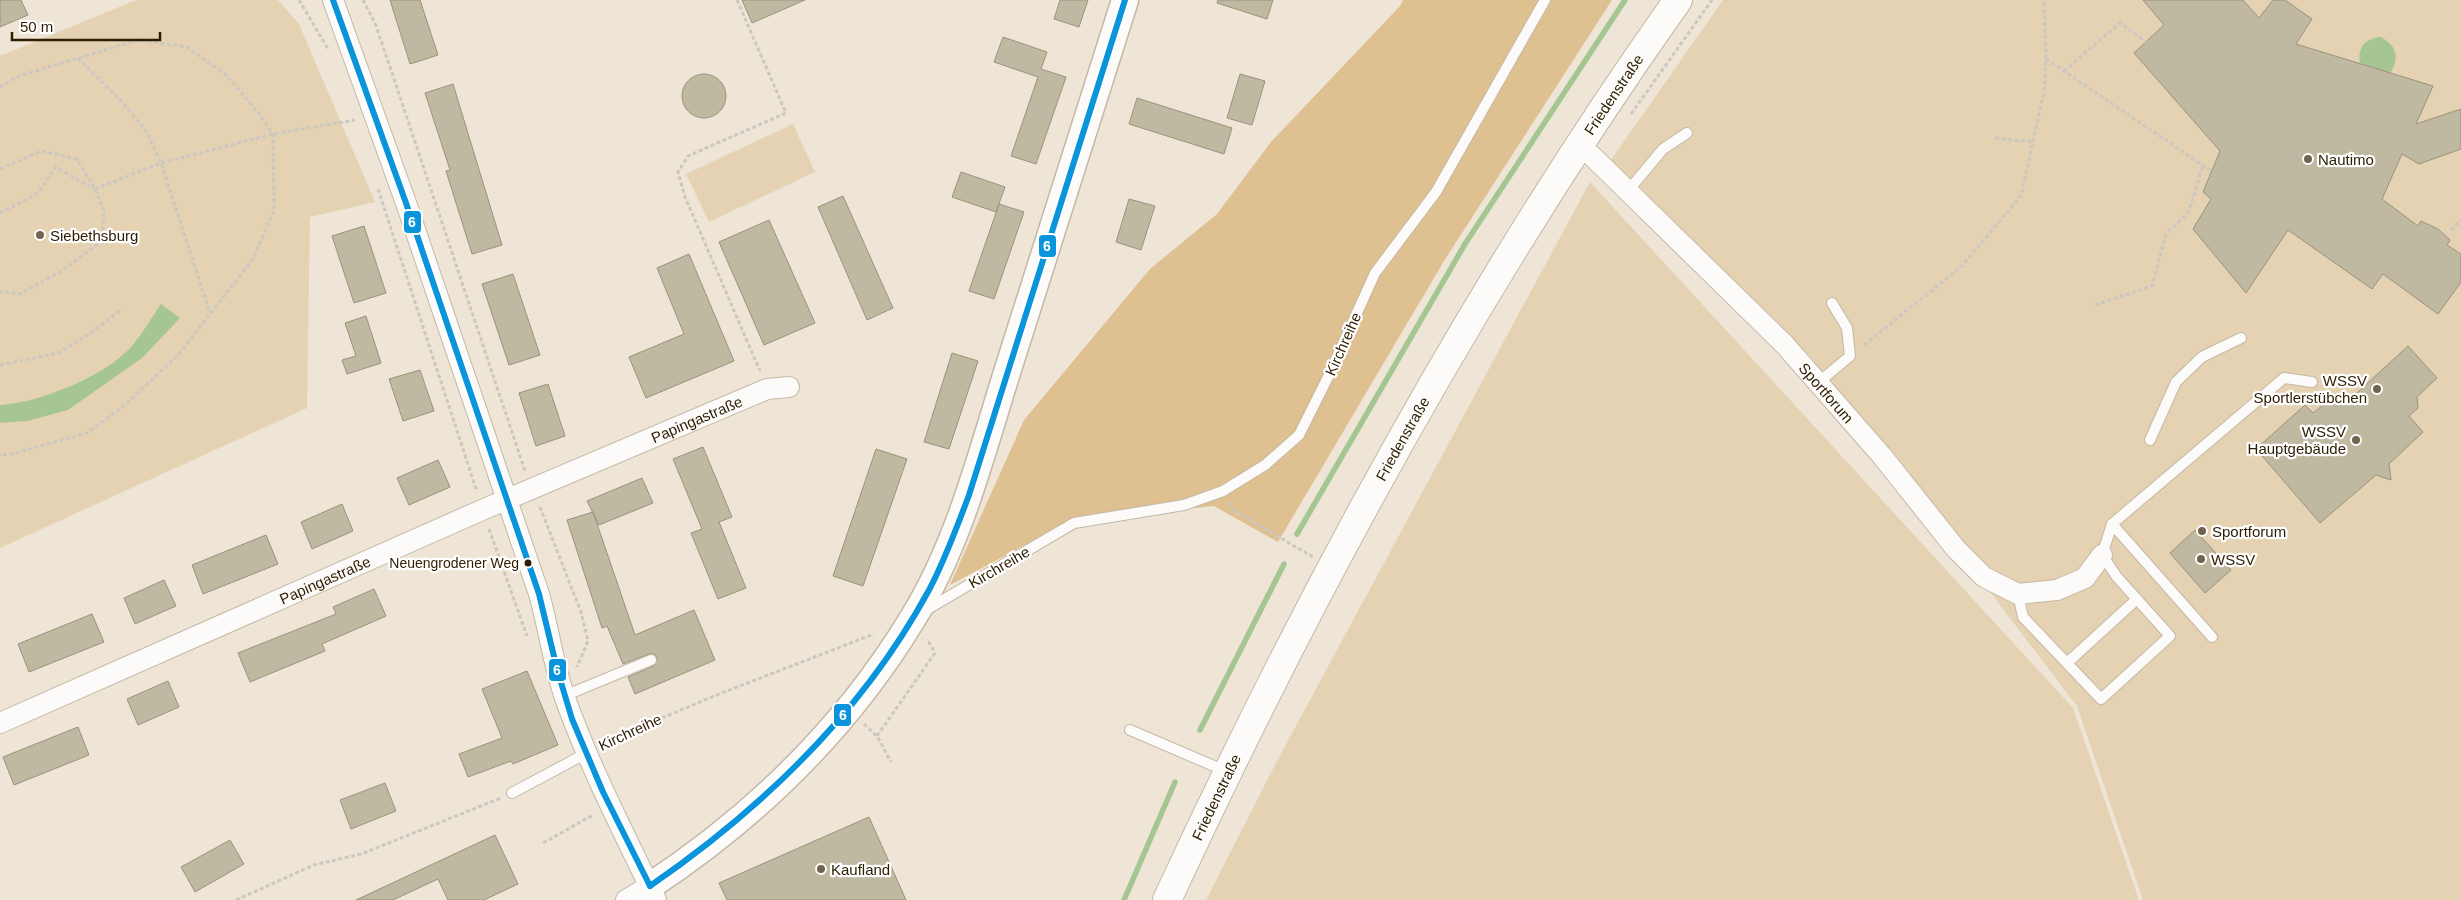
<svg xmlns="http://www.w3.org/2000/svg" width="2461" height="900" font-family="Arial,sans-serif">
	<rect width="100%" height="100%" fill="#eee5d7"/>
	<g fill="#e5d2b3">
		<path d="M136,0H278L299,24L375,202L310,217L307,408L0,548V56Z"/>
		<path d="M1723,0H2461V900H2143L2077,706L1810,356L1611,160Z"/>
		<path d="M793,124L815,172L709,222L686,174Z"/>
		<path d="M1590,182L2073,708L2139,900H1206L1278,759Z"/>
	</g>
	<path fill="#dec091" d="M1403,0H1612L1444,261L1278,542L1214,506L1072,520L950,585L1024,420L1150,269L1217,214L1271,142L1400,6Z"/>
	<g fill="#a5c692">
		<path d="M2381,37C2397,46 2400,58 2390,73L2360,63C2357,48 2365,38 2381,37Z"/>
		<path d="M161,304L180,318L142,358L68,410L27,421L0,423V405C39,403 106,376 132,346C143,333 151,318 161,304Z"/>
	</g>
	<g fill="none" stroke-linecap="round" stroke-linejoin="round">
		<g stroke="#a5c692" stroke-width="5.5">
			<path d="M1297,534L1465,244L1625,0"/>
			<path d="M1200,730L1284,564"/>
			<path d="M1124,900L1175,782"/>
		</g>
	</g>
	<g fill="#c0b9a2" stroke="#99927c">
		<path d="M0,0H21L28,15L0,27Z"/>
		<path d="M390,0H420L438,55L410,64Z"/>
		<path d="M742,0H805L752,23Z"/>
		<path d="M1060,0H1088L1079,27L1054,19Z"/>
		<path d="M1218,0H1273L1267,19L1217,3Z"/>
		<path d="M2143,0H2243L2259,18L2273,0H2285L2312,19L2296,44L2433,86L2416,124L2461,109V149L2419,164L2402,154L2382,199L2418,226L2421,221L2438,229L2450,240L2447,245L2461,254V282L2438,314L2383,274L2372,289L2288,230L2246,293L2193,229L2211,199L2203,192L2220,151L2134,53L2164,25Z"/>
		<path d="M1003,37L1047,52L1041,69L1066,77L1036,164L1011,156L1038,77L994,62Z"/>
		<circle cx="704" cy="96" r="22"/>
		<path d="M1240,74L1265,81L1252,125L1227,118Z"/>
		<path d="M453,84L502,245L472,254L446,171L450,170L425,93Z"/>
		<path d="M1137,98L1232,128L1224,154L1129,124Z"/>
		<path d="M961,172L1005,187L996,212L952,197Z"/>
		<path d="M843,196L893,308L867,320L818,207Z"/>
		<path d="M1129,199L1155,206L1141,250L1116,242Z"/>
		<path d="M999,204L1024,212L994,299L969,291Z"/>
		<path d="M769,220L815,323L764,345L719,242Z"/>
		<path d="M364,226L386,293L354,303L332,236Z"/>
		<path d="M689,254L734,361L646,398L629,357L684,334L657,268Z"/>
		<path d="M513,274L540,355L509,365L482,284Z"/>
		<path d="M366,316L381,363L347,374L342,360L356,356L345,323Z"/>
		<path d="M2408,346L2437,378L2417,397L2418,408L2409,416L2423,432L2389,464L2391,480L2376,475L2320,523L2256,449L2305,405L2313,413L2329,400L2336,402L2342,398L2346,403Z"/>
		<path d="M952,353L978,361L949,449L924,442Z"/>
		<path d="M420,370L434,411L403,421L389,379Z"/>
		<path d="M548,384L565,436L536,446L519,393Z"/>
		<path d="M703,447L732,517L719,522L746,588L718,599L691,533L702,529L673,459Z"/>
		<path d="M876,449L907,459L863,586L833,576Z"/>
		<path d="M438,460L450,487L409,505L397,478Z"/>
		<path d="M642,478L653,503L599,525L587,501Z"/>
		<path d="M342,504L353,531L312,549L301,522Z"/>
		<path d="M593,512L635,635L694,610L715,660L635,694L628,677L654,666L657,658L655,654H649L623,664L607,626L602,628L567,520Z"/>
		<path d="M2195,530L2231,570L2205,593L2170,553Z"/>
		<path d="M266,535L278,564L203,594L192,565Z"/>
		<path d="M164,580L176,606L135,624L124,598Z"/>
		<path d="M374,589L386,616L322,644L325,651L250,682L238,653L336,614L333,607Z"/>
		<path d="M92,614L104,642L29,672L18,644Z"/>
		<path d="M527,671L558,745L513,764L511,761L468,777L459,754L502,738L482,689Z"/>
		<path d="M168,681L179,707L138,725L127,699Z"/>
		<path d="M78,727L89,755L14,785L3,757Z"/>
		<path d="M385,783L396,811L351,829L340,800Z"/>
		<path d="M869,817L906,900H727L719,883Z"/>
		<path d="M495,835L518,884L484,900H448L438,879L393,900H356Z"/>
		<path d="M230,840L244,864L195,892L181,867Z"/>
	</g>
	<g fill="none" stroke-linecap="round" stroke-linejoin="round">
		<g stroke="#c4b8a5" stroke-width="12">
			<g id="service">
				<path d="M1627,192L1663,149L1687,133"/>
				<path d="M1819,382L1850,356L1847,328L1832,303"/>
				<path d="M2150,440L2176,382L2202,357L2241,338"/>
				<path d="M2112,524L2212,637"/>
				<path d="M2018,594L2023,617L2101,699L2170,636L2117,577L2102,555L2112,524L2284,378L2312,382"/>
				<path d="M926,610L1074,523L1184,505L1223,491L1265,465L1299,435L1328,377L1375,273L1436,192L1545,0"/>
				<path d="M2067,663L2137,599"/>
				<path d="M564,696L651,660"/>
				<path d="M1130,730L1228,772"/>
				<path d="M512,793L585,754"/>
			</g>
		</g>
		<g stroke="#c4b8a5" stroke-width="22">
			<g id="minor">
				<path d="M333,0L406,203L539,594C549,629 553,664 565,698C590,768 624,833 656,900"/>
				<path id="s1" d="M1578,147L1591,155L1785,345L1882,456L1956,549L1984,577L2018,594L2057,590L2085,578L2102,555"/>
				<path id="s2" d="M0,723L482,510L767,389L789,387"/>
				<path d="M626,900L650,886"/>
			</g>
		</g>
		<g stroke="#c4b8a5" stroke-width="29">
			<path id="tertiary" d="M650,886C756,816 847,727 913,618C960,542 982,451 1009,366C1047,244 1086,122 1125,0"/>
		</g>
		<g stroke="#c4b8a5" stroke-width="30">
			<g id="secondary">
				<path id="s3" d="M1167,900C1312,587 1478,282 1678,0"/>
			</g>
		</g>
		<g stroke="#ccc8c1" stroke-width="3" stroke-dasharray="4 2.5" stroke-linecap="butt">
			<path d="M299,0L328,49"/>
			<path d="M363,0L375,23L391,70L525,471"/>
			<path d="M737,0L786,113L688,156L678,172L685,197L760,371"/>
			<path d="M78,58L124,104L146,131L161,163L210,313"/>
			<path d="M2046,59L2211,171"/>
			<path d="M2064,71L2120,23L2146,42"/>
			<path d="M0,87L19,76L138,40L187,47L226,75L258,112L273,134L274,210L253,259L178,355L125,405L87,433L8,455L0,454"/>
			<path d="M1631,114L1712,0"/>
			<path d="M1995,138L2034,142"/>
			<path d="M0,169L41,151L77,159L95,189L104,211L102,241L63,270L20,294L0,291"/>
			<path d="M95,189L161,163L273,134L355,120"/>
			<path d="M378,189L477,492"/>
			<path d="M0,213L38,193L56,167L94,189"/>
			<path d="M2451,230L2461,220"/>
			<path d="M2095,305L2152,286L2166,234L2188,213L2203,166"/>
			<path d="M1864,345L1961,267L2021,196L2044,92L2046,58L2044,0"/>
			<path d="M0,365L58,353L89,334L122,309"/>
			<path d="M1229,502L1233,510L1313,557"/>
			<path d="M540,507L581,612L588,641L577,667"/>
			<path d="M489,529L527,636"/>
			<path d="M864,724L877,736L891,762"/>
			<path d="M877,736L935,653L927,639"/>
			<path d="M602,743L714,696L874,634"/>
			<path d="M543,843L593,815"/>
			<path d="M236,900L314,865L361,854L501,798"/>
		</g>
		<use href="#service" stroke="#fcfbf9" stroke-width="10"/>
		<use href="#minor" stroke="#fcfbf9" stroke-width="20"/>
		<use href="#tertiary" stroke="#fcfbf9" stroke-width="26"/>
		<use href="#secondary" stroke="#fcfbf9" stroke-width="28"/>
		<g stroke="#fff" stroke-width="10">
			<g id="bus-1">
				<path d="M333,0L406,203L539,594L557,669L572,719L603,792L650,886"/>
				<path d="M650,886C763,808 863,712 929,590C945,560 957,527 969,495L1125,0"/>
			</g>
		</g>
		<use href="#bus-1" stroke="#0994dc" stroke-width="6"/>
	</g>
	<g fill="#71634d" stroke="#fff" stroke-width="2">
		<circle cx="2308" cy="159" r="5"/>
		<circle cx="40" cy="235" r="5"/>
		<circle cx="2377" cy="389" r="5"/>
		<circle cx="2356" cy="440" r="5"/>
		<circle cx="2202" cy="531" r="5"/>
		<circle cx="2201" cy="559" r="5"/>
		<circle cx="821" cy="869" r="5"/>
	</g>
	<circle fill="#2d1d02" stroke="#fff" stroke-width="2" cx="528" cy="563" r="4.5"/>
	<g text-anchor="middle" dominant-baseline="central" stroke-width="4.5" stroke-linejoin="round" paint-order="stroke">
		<g font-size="14" fill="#2d1d02" stroke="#fff" text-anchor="end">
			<text x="519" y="563">Neuengrodener Weg</text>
		</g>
		<g font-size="15" fill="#2d1d02" stroke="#fff">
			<text stroke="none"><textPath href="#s3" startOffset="922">Friedenstraße</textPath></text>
			<text transform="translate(1343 344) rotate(-66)">Kirchreihe</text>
			<text stroke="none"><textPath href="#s1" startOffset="350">Sportforum</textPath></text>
			<text stroke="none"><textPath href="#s2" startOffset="760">Papingastraße</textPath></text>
			<text stroke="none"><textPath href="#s3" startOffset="518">Friedenstraße</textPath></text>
			<text transform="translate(999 567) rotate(-30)">Kirchreihe</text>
			<text stroke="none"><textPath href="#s2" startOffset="355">Papingastraße</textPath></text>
			<text transform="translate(630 732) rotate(-25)">Kirchreihe</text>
			<text stroke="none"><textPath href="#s3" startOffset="114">Friedenstraße</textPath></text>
		</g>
		<g font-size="15" fill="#2d1d02" stroke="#fff" text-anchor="start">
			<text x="2318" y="159">Nautimo</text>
			<text x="50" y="235">Siebethsburg</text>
			<text x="2367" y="380" text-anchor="end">WSSV<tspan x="2367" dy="17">Sportlerstübchen</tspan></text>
			<text x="2346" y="431" text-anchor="end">WSSV<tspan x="2346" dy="17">Hauptgebäude</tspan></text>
			<text x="2212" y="531">Sportforum</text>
			<text x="2211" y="559">WSSV</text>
			<text x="831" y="869">Kaufland</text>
		</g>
	</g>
	<g stroke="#fff" stroke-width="2">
		<rect x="403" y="210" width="19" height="24" rx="5" fill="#0994dc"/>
		<rect x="1038" y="234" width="19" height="24" rx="5" fill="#0994dc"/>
		<rect x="548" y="658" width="19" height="24" rx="5" fill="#0994dc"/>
		<rect x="833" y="703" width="19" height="24" rx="5" fill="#0994dc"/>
	</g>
	<g font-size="14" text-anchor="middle" font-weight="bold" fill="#fff">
		<text x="412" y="227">6</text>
		<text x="1047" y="251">6</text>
		<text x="557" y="675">6</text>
		<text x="843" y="720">6</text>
	</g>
	<path d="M12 32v8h148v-8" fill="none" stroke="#2d1d02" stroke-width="2.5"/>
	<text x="20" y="32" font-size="15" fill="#2d1d02" stroke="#ffffff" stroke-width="4" paint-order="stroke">50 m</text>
</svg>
